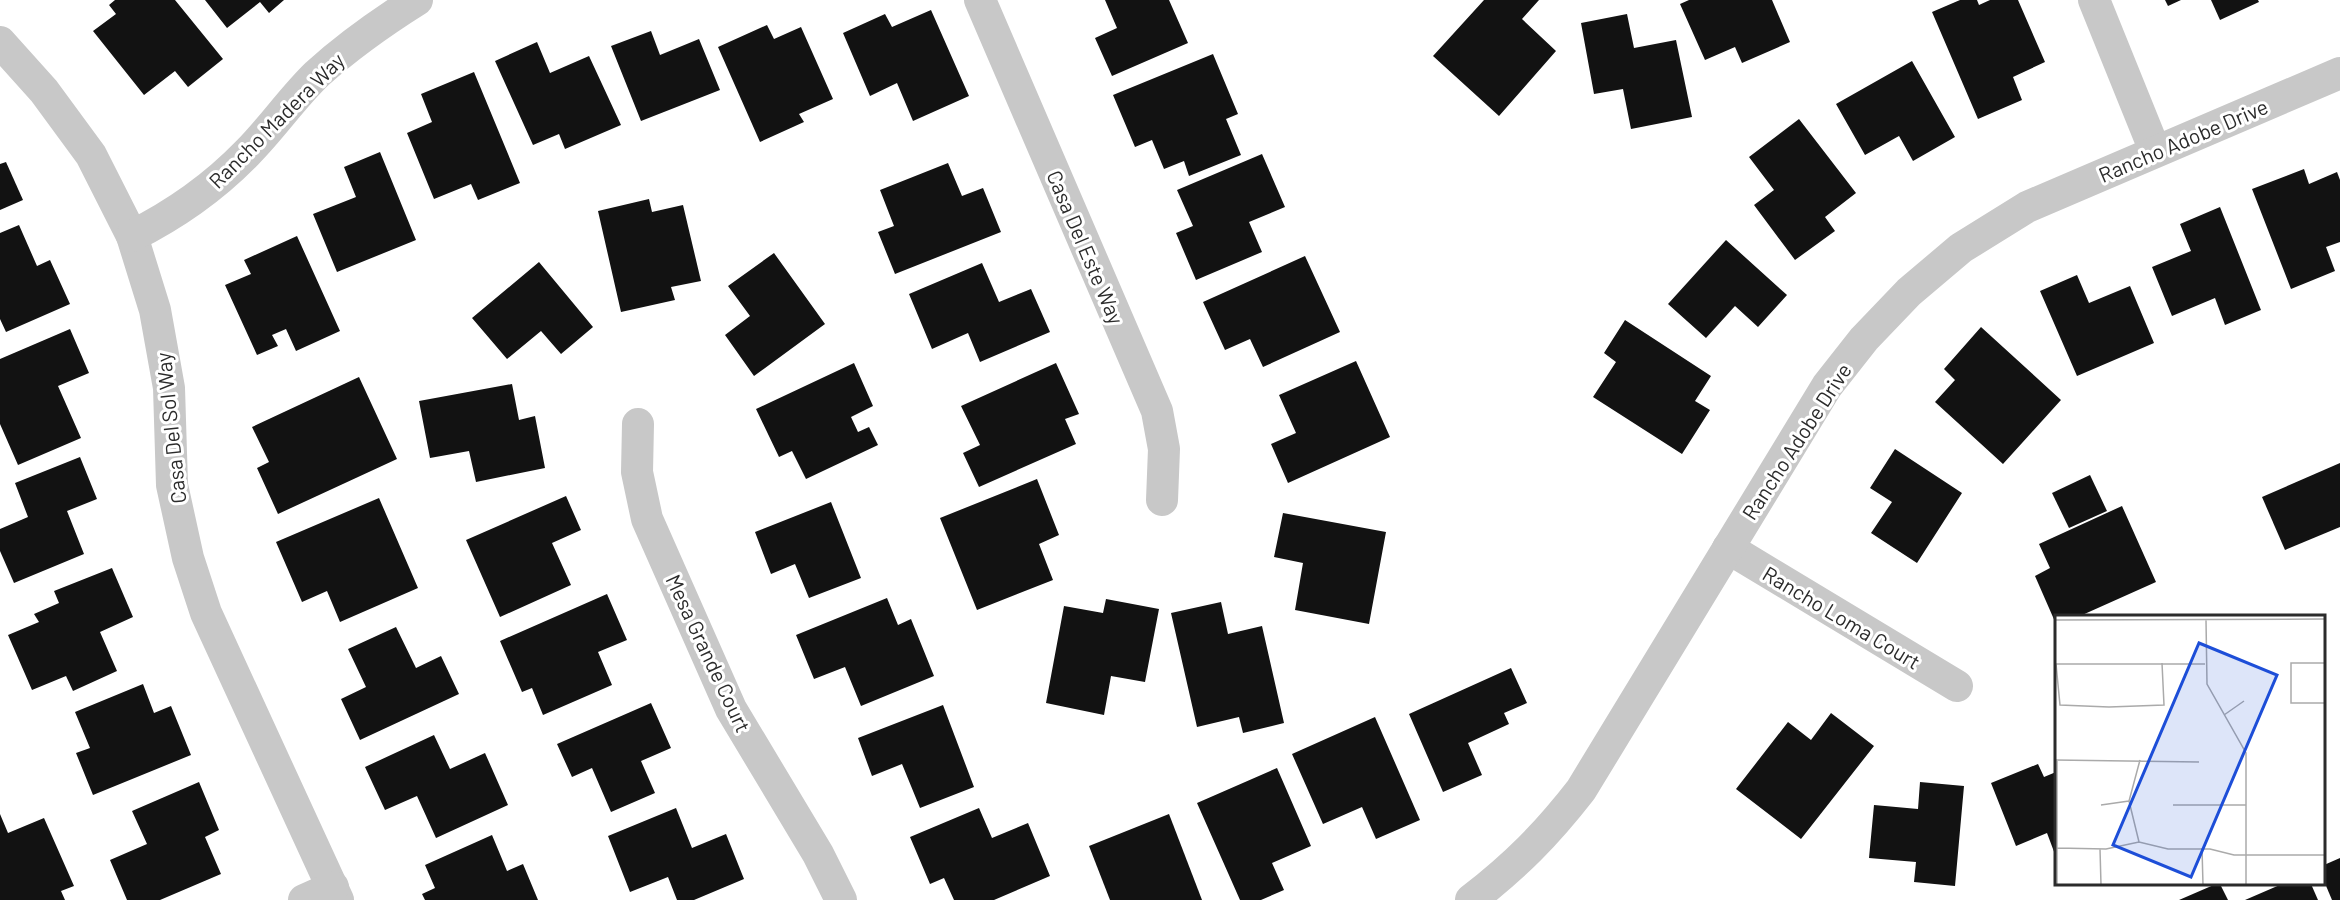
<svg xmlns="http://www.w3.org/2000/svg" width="2340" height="900" font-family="Barlow,sans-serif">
	<rect width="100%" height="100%" fill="#fff"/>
	<g fill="#121212">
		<path d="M115,0H175L223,59L188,87L175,71L144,95L93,31L116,14L109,5Z"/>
		<path d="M205,0H284L269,13L260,2L227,28Z"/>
		<path d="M1105,0H1169L1188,43L1112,76L1095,38L1117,28Z"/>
		<path d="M1484,0H1539L1522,19L1556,51L1499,116L1433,56Z"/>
		<path d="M1689,0H1772L1790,42L1742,63L1735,47L1705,60L1680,4Z"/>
		<path d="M1960,0H1977L1979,5L1990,0H2018L2045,62L2013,77L2022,100L1978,119L1932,12Z"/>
		<path d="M2165,0H2181L2168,6Z"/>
		<path d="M2211,0H2258L2259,2L2220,20Z"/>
		<path d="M931,10L969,96L913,121L897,83L870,96L843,33L885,14L892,27Z"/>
		<path d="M1627,14L1634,48L1676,40L1692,117L1631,129L1623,89L1594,94L1581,23Z"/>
		<path d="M767,25L774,39L801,27L833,99L799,114L804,122L760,142L718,47Z"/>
		<path d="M651,31L660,55L699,39L720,90L641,121L611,46Z"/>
		<path d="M537,42L550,73L589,56L621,125L565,149L559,134L533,145L495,61Z"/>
		<path d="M1213,54L1238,114L1226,119L1241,155L1189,176L1184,161L1164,169L1152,140L1135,147L1113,95Z"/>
		<path d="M1912,61L1955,137L1913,161L1899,136L1865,155L1836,104Z"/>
		<path d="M474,72L520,183L478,200L471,184L434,199L407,133L432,122L421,94Z"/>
		<path d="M1799,119L1856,193L1825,217L1835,231L1795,260L1754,205L1774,190L1749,157Z"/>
		<path d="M380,152L416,240L337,272L313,214L356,197L344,167Z"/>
		<path d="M1262,154L1285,207L1249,222L1262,252L1196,280L1176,233L1193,226L1177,190Z"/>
		<path d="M6,162L23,200L0,210V164Z"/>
		<path d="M948,163L962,196L983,188L1001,232L895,274L878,232L894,226L880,190Z"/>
		<path d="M2304,169L2309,184L2337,172L2340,180V242L2326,247L2335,271L2291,289L2252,189Z"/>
		<path d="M649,199L652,212L683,205L701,281L671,287L675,300L621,312L598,211Z"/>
		<path d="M2220,207L2261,310L2225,325L2215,298L2172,316L2152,267L2191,251L2180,224Z"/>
		<path d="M19,225L37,266L50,260L70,304L6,332L0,319V233Z"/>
		<path d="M297,236L340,331L296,351L286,329L272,335L278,346L257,355L225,285L251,274L244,260Z"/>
		<path d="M1726,240L1787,295L1758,327L1735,306L1706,338L1668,304Z"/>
		<path d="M774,253L825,324L754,376L725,335L750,316L728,286Z"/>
		<path d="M1305,256L1340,332L1263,367L1250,339L1225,350L1203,302Z"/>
		<path d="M539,262L593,327L561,354L541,331L507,359L472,318Z"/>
		<path d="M982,263L999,302L1031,289L1050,332L980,362L968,333L932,349L909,294Z"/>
		<path d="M2077,275L2089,303L2130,286L2154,343L2077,376L2040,291Z"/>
		<path d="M1625,320L1711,376L1695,401L1710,410L1682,454L1593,397L1616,362L1604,353Z"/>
		<path d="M1981,327L2061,400L2003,464L1935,402L1955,380L1944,369Z"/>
		<path d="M70,329L89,373L58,386L81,438L18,465L0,424V359Z"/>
		<path d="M1356,361L1390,437L1288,483L1271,444L1296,433L1279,395Z"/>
		<path d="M854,363L873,406L851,417L858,432L869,427L878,445L806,479L792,451L779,457L756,409Z"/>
		<path d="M1056,363L1079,414L1065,419L1076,444L979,487L963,453L980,445L961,406Z"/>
		<path d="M359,377L397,459L278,514L257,468L269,462L252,427Z"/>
		<path d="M512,384L519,420L535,416L545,468L476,482L469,451L430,458L419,401Z"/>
		<path d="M1895,449L1962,493L1917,563L1871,533L1892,502L1870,488Z"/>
		<path d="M80,457L97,499L67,511L84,554L14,583L0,551V529L28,517L15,483Z"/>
		<path d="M2340,463V527L2285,550L2262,497Z"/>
		<path d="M2090,475L2107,511L2069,528L2052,493Z"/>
		<path d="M1037,479L1059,535L1039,544L1053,580L977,610L940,518Z"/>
		<path d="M566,496L581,530L552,543L571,585L500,617L466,540Z"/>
		<path d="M379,498L418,588L340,622L327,591L302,602L276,542Z"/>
		<path d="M831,502L861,578L809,598L795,564L771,574L755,532Z"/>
		<path d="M2122,506L2156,582L2080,616H2056V624L2035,576L2050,568L2039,544Z"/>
		<path d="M1283,513L1386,532L1369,624L1295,610L1303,563L1274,557Z"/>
		<path d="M112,568L133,617L100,632L117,671L73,691L66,676L32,690L8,635L39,622L34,614L59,603L54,591Z"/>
		<path d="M607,594L627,640L598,652L612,685L543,715L532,688L522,692L500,641Z"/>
		<path d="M887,598L898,625L911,619L934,676L861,706L845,667L814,679L796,635Z"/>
		<path d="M1106,599L1159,609L1145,682L1111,676L1104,715L1046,703L1064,606L1103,613Z"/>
		<path d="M1221,602L1228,634L1262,626L1284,723L1243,733L1239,717L1197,727L1171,613Z"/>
		<path d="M396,627L416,668L441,656L459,694L360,740L341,699L366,687L348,649Z"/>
		<path d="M1511,668L1527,703L1504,713L1509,724L1468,743L1482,775L1443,792L1409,714Z"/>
		<path d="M143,684L154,713L171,706L191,755L93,795L76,753L90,748L75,712Z"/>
		<path d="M651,703L671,748L641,761L655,793L611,812L592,768L572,777L557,744Z"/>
		<path d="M943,705L974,787L920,808L902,764L872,776L858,738Z"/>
		<path d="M1831,713L1874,746L1801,839L1736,789L1788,722L1811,740Z"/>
		<path d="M1375,717L1420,820L1376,839L1362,807L1323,824L1292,754Z"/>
		<path d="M434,735L450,769L485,753L508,805L436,838L417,796L385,810L365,767Z"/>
		<path d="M2038,764L2044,777L2056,772V857L2047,833L2016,846L1991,783Z"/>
		<path d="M1277,768L1311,846L1272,863L1284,890L1261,900H1240L1197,803Z"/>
		<path d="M199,782L219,830L205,837L221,874L160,900H127L110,860L147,844L132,811Z"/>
		<path d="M1920,782L1964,786L1955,886L1914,882L1916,862L1869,858L1874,805L1918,809Z"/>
		<path d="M676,808L692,848L726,834L744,879L694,900H677L668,877L630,892L608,836Z"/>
		<path d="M979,808L992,838L1028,823L1050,876L994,900H954L944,878L930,884L910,837Z"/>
		<path d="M0,814L8,833L44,818L74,886L61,891L65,900H0Z"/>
		<path d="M1169,814L1202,900H1110L1089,846Z"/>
		<path d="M492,835L507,871L523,864L538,900H425L422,894L435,888L425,865Z"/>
		<path d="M2340,858V900H2332L2324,881V865Z"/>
		<path d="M2216,884H2220L2228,900H2179Z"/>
		<path d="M2282,884H2311L2318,900H2245Z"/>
	</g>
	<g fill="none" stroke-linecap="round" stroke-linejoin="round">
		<g stroke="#c8c8c8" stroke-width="32">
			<path d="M980,0L1157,411L1164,449L1162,500"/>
			<path d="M2094,0L2155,151"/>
			<path d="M0,42L44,91L91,155L132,236L155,310L169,388L172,485L188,558L206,613L338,900"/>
			<path d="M132,236C174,215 214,187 247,153C272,128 292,98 317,74C348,46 382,22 417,0"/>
			<path d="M638,424L637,472L647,519L731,709L818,854L841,900"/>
			<path d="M1728,548L1957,686"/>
			<path d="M304,900L333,887"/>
			<path d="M1471,900C1516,865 1546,835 1581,790L1827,386L1864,339L1909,292L1961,248L2027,207L2340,73"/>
		</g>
	</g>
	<g text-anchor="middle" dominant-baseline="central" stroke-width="6" stroke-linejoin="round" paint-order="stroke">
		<g font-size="21" fill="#2b2b2b" stroke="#fff">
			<text transform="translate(276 120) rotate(-45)">Rancho Madera Way</text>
			<text transform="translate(2183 140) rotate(-23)">Rancho Adobe Drive</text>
			<text transform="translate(1086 247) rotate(67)">Casa Del Este Way</text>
			<text transform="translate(170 428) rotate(-96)">Casa Del Sol Way</text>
			<text transform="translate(1796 441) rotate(-57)">Rancho Adobe Drive</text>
			<text transform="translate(1842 617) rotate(31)">Rancho Loma Court</text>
			<text transform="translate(709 653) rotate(65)">Mesa Grande Court</text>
		</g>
	</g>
	<g transform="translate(2055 615)">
		<rect width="270" height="270" fill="#fff"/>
		<path fill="none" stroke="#aaa" stroke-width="1.5" d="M0,5L270,4M151,5L152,69L191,138V270M270,48H236V88H270M1,49L5,90L54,92L109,90L107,48M1,49H150M169,100L189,86M0,145L144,147M46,190L74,186M118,190H191M84,227L74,186L85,145M2,233L51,234L84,227L113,234H155L179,240H270M147,233L148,270M45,234L46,270M2,270V145"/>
		<path fill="#1d4ed8" fill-opacity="0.15" stroke="#1d4ed8" stroke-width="3" d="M144,28L222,60L136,262L58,230Z"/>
		<rect width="270" height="270" fill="none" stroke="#2b2b2b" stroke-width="3"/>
	</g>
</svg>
